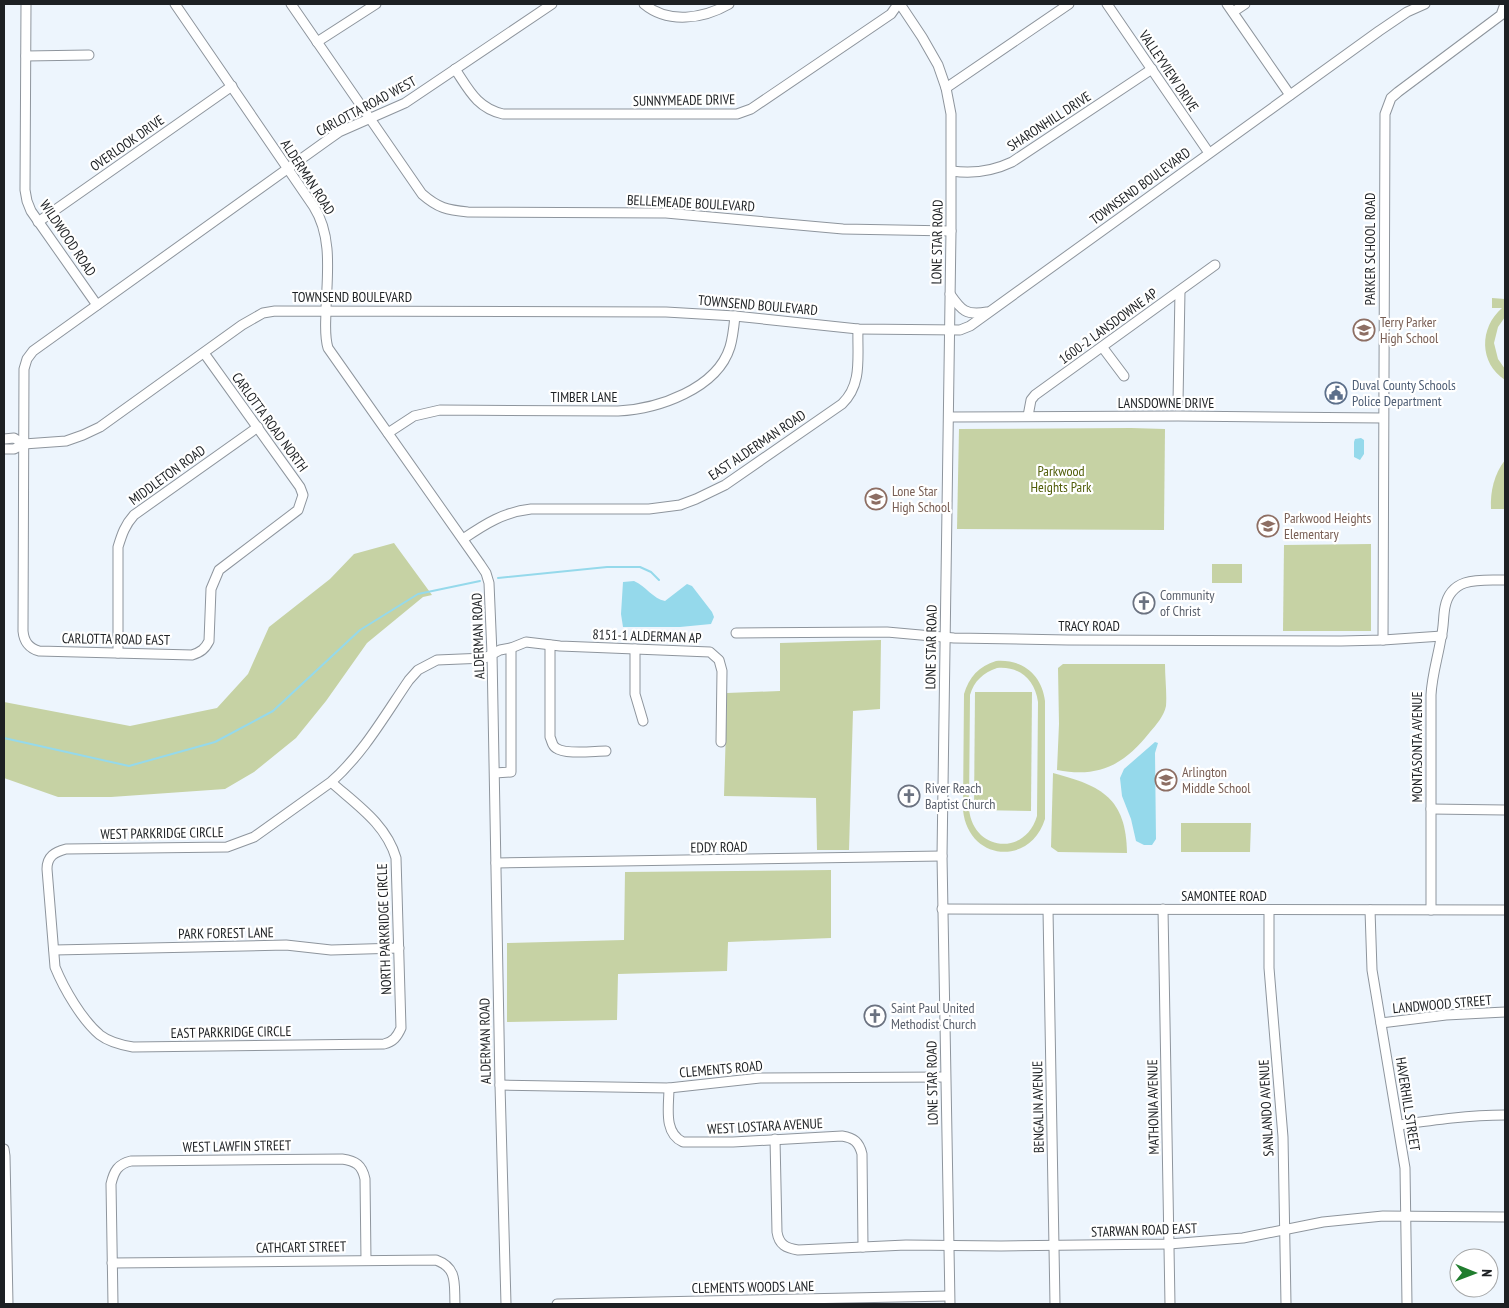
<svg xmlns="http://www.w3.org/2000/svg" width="1509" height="1308" font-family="'PT Sans Narrow',sans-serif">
	<rect width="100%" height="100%" fill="#edf5fd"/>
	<g fill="#c6d2a4" fill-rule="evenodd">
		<path d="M1492,298L1505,299V317L1498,327L1494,343L1498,359L1505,369V380C1479,363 1479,328 1502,308H1492Z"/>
		<path d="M1131,428L1165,429L1164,530L957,529L959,429Z"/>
		<path d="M1505,460V509H1491C1490,492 1494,474 1505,460Z"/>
		<path d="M394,543L432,595L423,597L367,643L326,701L296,738L254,772L225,789L111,797H58L4,778V702L130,726L217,708L248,674L269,627L330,579L354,554Z"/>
		<path d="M1371,544V631H1283L1284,545Z"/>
		<rect x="1212" y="564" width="30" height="19"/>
		<path d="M881,640L880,709L853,711L849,850H817L816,798L724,796L727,693L780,691V643Z"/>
		<path d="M996,661C1023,659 1042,675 1045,701V819C1030,867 968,861 963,810L964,694C969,677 979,666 996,661ZM997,668C1019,666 1035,679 1038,702L1037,816C1025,857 973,851 969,809L970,695C974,681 983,673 997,668Z"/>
		<path d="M1063,664H1165C1165,678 1167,693 1166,706C1164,716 1156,725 1150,732C1124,765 1099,778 1057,770L1059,724L1058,668Z"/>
		<path d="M975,692H1032L1031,811L974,810Z"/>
		<path d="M1053,773C1102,786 1126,798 1127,853L1058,852L1051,847Z"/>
		<path d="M1181,823H1251L1250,852H1181Z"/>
		<path d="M831,870V938L728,942L727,971L618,974L617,1020L507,1022V943L624,940L625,872Z"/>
	</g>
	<g fill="#95d9eb">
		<path d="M1361,438L1364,440V454L1360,460L1354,457V442L1355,439Z"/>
		<path d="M634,581C646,586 653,599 665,601L687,584L692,586L712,612L714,617L711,624L680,627H623L621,614L623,582Z"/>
		<path d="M1155,742L1158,743L1155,753L1156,839L1152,845H1144L1136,841L1131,819L1122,796L1120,778L1124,769Z"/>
	</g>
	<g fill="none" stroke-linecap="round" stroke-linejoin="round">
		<g stroke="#95d9eb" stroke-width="2">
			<path d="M498,578L607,567H640L651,572L659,580"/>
			<path d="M4,738L129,766L215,742L273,711L360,630L418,594L480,581"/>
		</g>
		<g stroke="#8e959d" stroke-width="11">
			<g id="minor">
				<path d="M26,4L25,190L27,201L31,211L97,305"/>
				<path d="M175,4L314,207C333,237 327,276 326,309C326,322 324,335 328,348L480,564L486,573L489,583L492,654L500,1085L506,1304"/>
				<path d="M291,4L422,194C438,208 447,210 468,212L666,213L843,229L951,231"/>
				<path d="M644,4C668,24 703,19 729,4"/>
				<path d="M900,4L922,37L938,65L946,88L951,114V231L942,856L950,1304"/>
				<path d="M1107,4L1209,153"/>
				<path d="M1227,4L1290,95"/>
				<path d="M1233,12L1245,4"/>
				<path d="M317,42L376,4"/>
				<path d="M26,56L89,55"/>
				<path d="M455,69C469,90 477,108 503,114H737L751,109L891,14L898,4"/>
				<path d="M946,88L1069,4"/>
				<path d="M952,171C973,174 993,171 1012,162L1152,69"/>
				<path d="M38,222L232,86"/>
				<path d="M950,294C961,310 966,316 987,312"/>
				<path d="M1103,348L1124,376"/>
				<path d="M204,353L300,487L303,495L298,510L219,570L211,589L209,641C205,649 201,652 192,655L39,651C29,648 24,642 23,631L24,369L27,359L33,351L329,139L339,132L405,103L552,4"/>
				<path d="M1178,402L1180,291"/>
				<path d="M1028,416L1031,400L1035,395L1215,265"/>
				<path d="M949,417L1178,416L1383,418"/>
				<path d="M388,433L414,416L440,410L618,411C658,409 717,389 730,347C733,337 734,326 735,316"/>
				<path d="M4,439L14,438L24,444"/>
				<path d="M4,449H14L24,444L66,441L83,435L100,427L242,325L263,313L275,311L666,312L735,316L858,329L960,330L970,326L1379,31L1407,12L1425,4"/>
				<path d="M463,539C485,524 504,512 531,509H649L680,505L696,499L725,485L842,404C863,384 857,356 858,329"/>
				<path d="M736,633L887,632L954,638L1068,640L1341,641L1383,640L1442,636"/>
				<path d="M1383,640L1385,114L1391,98L1398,92L1501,15L1505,4"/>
				<path d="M550,645V737C552,741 552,746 556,748C565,755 594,751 606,751"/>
				<path d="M635,649V694L643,721"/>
				<path d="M118,653V547C122,534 125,525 134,515L258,427"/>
				<path d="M495,773L511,772V648"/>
				<path d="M331,782C357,805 386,824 396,858L401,1028C397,1037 393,1042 384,1044L133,1047C121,1045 109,1042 100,1035C82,1020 64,989 55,967L47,869C47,856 55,852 66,849L227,847L254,837L331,782C363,754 385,715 409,680L418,670L437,660L485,658L500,650L511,648L526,642L560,646L710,652L719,660L722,671L721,742"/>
				<path d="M1431,809L1505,810"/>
				<path d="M496,863L942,856"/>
				<path d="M942,909L1505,910"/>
				<path d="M1163,909L1170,1304"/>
				<path d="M1048,910L1055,1304"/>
				<path d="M1269,910V968L1283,1137L1286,1304"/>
				<path d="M1370,910L1372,970L1405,1168L1407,1304"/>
				<path d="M1431,910V695C1432,675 1438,657 1441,638C1444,627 1443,617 1445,607C1451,576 1481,580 1505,580"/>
				<path d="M54,950L286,945L331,950L399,948"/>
				<path d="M1381,1023L1446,1015L1505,1012"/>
				<path d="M500,1085L669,1088L760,1078L945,1077"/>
				<path d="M669,1088C669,1106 663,1133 683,1142H733L842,1136C854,1138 859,1142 862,1154L863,1247"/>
				<path d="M1399,1125C1434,1120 1469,1115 1505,1115"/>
				<path d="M775,1139L777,1232C779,1245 786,1248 798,1250L906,1245L1001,1246L1169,1244L1243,1238L1323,1222L1383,1216L1505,1217"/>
				<path d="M4,1149L5,1156L8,1304"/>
				<path d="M112,1263L436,1260C458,1268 454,1284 455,1304"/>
				<path d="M113,1304L111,1184C114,1171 118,1164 131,1161L342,1159C356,1161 362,1165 365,1179L366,1260"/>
				<path d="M557,1304L949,1296"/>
			</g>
		</g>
		<use href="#minor" stroke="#fff" stroke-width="9"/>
	</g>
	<defs>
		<g id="school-ring" transform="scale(1.125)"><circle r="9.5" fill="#fff" stroke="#8d6e63" stroke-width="1.5"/><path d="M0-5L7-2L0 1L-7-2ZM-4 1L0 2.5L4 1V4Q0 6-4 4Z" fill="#8d6e63"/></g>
		<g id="civic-ring" transform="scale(1.125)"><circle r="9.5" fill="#fff" stroke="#5c6f8a" stroke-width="1.5"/><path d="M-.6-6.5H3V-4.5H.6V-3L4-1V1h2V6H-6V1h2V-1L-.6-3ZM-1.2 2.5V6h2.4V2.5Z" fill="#5c6f8a"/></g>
		<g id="church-ring" transform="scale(1.125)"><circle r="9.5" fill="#fff" stroke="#6b7280" stroke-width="1.5"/><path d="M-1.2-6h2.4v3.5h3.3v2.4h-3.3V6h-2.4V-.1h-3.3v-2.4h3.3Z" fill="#6b7280"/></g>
	</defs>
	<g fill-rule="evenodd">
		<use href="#school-ring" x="1364" y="330"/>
		<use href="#civic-ring" x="1336" y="393"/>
		<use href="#school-ring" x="876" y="499"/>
		<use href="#school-ring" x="1268" y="526"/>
		<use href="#church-ring" x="1144" y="603"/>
		<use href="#school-ring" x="1166" y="780"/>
		<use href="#church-ring" x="909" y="796"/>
		<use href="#church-ring" x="875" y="1016"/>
	</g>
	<g text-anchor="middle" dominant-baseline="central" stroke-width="4.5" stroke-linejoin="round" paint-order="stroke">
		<g font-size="14" fill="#1d2023" stroke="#fff">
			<text transform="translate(1169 71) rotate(56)">VALLEYVIEW DRIVE</text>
			<text transform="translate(684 100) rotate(-1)">SUNNYMEADE DRIVE</text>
			<text transform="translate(366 106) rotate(-28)">CARLOTTA ROAD WEST</text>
			<text transform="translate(1049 121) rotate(-33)">SHARONHILL DRIVE</text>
			<text transform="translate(127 143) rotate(-35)">OVERLOOK DRIVE</text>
			<text transform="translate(308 177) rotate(57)">ALDERMAN ROAD</text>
			<text transform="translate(1140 186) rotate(-36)">TOWNSEND BOULEVARD</text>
			<text transform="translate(691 203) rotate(3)">BELLEMEADE BOULEVARD</text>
			<text transform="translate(68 238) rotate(56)">WILDWOOD ROAD</text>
			<text transform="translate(937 242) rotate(-89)">LONE STAR ROAD</text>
			<text transform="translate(1370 249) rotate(-90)">PARKER SCHOOL ROAD</text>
			<text x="352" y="297">TOWNSEND BOULEVARD</text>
			<text transform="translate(758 305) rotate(5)">TOWNSEND BOULEVARD</text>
			<text transform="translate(1108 326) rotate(-36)">1600-2 LANSDOWNE AP</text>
			<text x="584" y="397">TIMBER LANE</text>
			<text x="1166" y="403">LANSDOWNE DRIVE</text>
			<text transform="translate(270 422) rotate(54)">CARLOTTA ROAD NORTH</text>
			<text transform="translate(757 445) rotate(-34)">EAST ALDERMAN ROAD</text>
			<text transform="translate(167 475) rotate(-36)">MIDDLETON ROAD</text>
			<text x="1089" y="626">TRACY ROAD</text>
			<text transform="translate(478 636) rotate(-92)">ALDERMAN ROAD</text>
			<text transform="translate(647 636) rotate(2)">8151-1 ALDERMAN AP</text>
			<text transform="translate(116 639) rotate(1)">CARLOTTA ROAD EAST</text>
			<text transform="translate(931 647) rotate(-89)">LONE STAR ROAD</text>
			<text transform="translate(1417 747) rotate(-90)">MONTASONTA AVENUE</text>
			<text transform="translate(162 833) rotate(-1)">WEST PARKRIDGE CIRCLE</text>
			<text transform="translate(719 847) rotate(-1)">EDDY ROAD</text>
			<text x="1224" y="896">SAMONTEE ROAD</text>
			<text transform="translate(384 929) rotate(-92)">NORTH PARKRIDGE CIRCLE</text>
			<text transform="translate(226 933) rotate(-1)">PARK FOREST LANE</text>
			<text transform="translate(1442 1004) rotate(-5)">LANDWOOD STREET</text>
			<text transform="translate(231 1032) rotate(-1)">EAST PARKRIDGE CIRCLE</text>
			<text transform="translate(485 1041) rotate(-91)">ALDERMAN ROAD</text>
			<text transform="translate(721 1069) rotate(-5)">CLEMENTS ROAD</text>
			<text transform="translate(932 1083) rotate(-91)">LONE STAR ROAD</text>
			<text transform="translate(1408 1104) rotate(81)">HAVERHILL STREET</text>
			<text transform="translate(1038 1107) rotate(-91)">BENGALIN AVENUE</text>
			<text transform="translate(1153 1107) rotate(-91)">MATHONIA AVENUE</text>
			<text transform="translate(1266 1108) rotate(-93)">SANLANDO AVENUE</text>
			<text transform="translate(765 1126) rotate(-3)">WEST LOSTARA AVENUE</text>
			<text transform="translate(237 1146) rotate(-1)">WEST LAWFIN STREET</text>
			<text transform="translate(1144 1230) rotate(-2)">STARWAN ROAD EAST</text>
			<text transform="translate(301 1247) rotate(-1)">CATHCART STREET</text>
			<text transform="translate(753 1287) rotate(-1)">CLEMENTS WOODS LANE</text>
		</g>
		<g font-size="14" fill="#785e54" stroke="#fff" text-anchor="start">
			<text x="1380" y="322">Terry Parker<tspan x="1380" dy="16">High School</tspan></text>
			<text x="892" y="491">Lone Star<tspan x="892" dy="16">High School</tspan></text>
			<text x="1284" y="518">Parkwood Heights<tspan x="1284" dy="16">Elementary</tspan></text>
			<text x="1182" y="772">Arlington<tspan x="1182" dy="16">Middle School</tspan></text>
		</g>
		<g font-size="14" fill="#4e5e75" stroke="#fff" text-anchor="start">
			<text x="1352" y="385">Duval County Schools<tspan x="1352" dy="16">Police Department</tspan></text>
		</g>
		<g font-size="14" fill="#515e09" stroke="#fff">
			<text x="1061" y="471">Parkwood<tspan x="1061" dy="16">Heights Park</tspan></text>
		</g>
		<g font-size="14" fill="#5b616d" stroke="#fff" text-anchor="start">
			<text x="1160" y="595">Community<tspan x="1160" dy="16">of Christ</tspan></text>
			<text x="925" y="788">River Reach<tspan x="925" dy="16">Baptist Church</tspan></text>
			<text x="891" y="1008">Saint Paul United<tspan x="891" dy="16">Methodist Church</tspan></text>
		</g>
	</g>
	<rect width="1509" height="1308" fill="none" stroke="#1d2023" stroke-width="10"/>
	<g transform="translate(1474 1273) rotate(91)"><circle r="24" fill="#ffffff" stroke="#a5a6a7"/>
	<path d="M0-4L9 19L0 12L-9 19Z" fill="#207d2e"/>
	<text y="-8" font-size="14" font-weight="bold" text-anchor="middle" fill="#1d2023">N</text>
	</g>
</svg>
